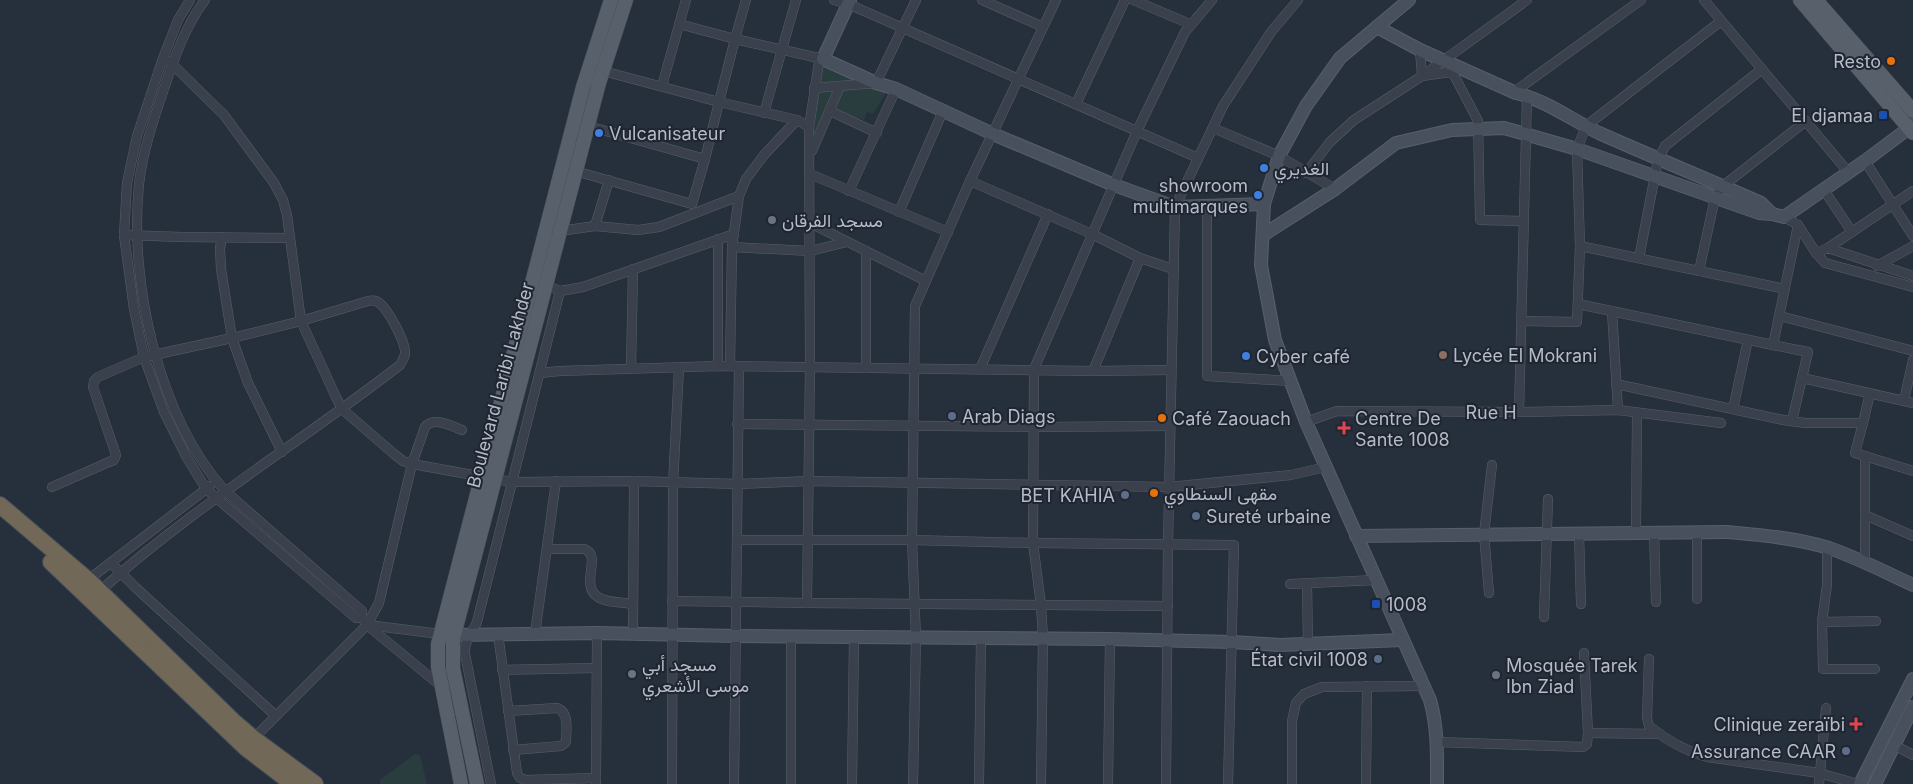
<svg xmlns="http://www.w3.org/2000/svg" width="1913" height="784" font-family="Inter,Vazirmatn,sans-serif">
	<rect width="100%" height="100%" fill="#262f3c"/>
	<g fill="#293c3e">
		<path d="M823,62L862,81L819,84Z"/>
		<path d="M864,87L886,93L873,114L867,112L864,120L837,111L835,107L841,89Z"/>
		<path d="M815,90L832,91L814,134H812Z"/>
		<path d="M415,754L420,755L427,784H380V780Z"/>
	</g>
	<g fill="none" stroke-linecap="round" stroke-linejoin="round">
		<g stroke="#585f6a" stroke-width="10">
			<g id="street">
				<path d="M190,0L178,20L163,58L137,136L127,183L124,235L134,309L144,357L164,412L186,456L206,489L356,618H362"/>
				<path d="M205,0C186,25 175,56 165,86C154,118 143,150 139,184C129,283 158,416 225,491L362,611V618L367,625L442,687"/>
				<path d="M834,0L848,4L1198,158"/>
				<path d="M982,0L1043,27"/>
				<path d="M1133,0L1190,24"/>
				<path d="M1704,0L1849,173"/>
				<path d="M1420,50L1422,76L1451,72"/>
				<path d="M163,58L172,64L224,115L274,183L283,200L287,215L301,321L335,395L342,409L394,454L403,461L412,464L512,482L634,481L738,484L809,481L1169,487L1291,475L1326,467"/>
				<path d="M1444,61L1455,77L1478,121L1480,220L1524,221"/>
				<path d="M603,71L719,102L735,39L679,24"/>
				<path d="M662,86L686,0"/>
				<path d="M814,88L876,83L916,0"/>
				<path d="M1514,92L1641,0"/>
				<path d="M1076,104L1125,0"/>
				<path d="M830,111L877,133"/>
				<path d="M764,113L796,0"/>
				<path d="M588,126L705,159L719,102L797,120L809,127"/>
				<path d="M1213,128L1279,156L1335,189"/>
				<path d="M812,151L840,86"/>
				<path d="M1865,161L1913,236"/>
				<path d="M575,171L692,204L705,159"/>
				<path d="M1306,173L1330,142L1354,120L1422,76L1527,0"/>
				<path d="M810,174L948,232"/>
				<path d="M970,181L1092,234L1140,258L1173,269"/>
				<path d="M1824,190L1852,232"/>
				<path d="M849,191L896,89"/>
				<path d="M1207,206V376L1291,381"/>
				<path d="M899,212L943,111"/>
				<path d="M1784,217L1798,225L1816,253"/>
				<path d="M810,223L926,281"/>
				<path d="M595,226L609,180"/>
				<path d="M560,231L595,226L638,230L659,227L739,196"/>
				<path d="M124,235L182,237L290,238"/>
				<path d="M222,237L220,248L221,269L232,338L248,383L282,452"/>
				<path d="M1580,246L1785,289"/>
				<path d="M732,247L810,251L847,242"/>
				<path d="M1828,248L1913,191"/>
				<path d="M866,251V368"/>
				<path d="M1639,258L1658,160L1665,146L1762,69"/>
				<path d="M1877,266L1913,246"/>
				<path d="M1699,271L1715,198L1723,186L1806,121"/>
				<path d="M1913,276L1828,248L1816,253L1825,263L1913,287"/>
				<path d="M560,291L583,287L734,234"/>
				<path d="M1578,304L1773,345L1798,225"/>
				<path d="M1612,311L1618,410"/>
				<path d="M1780,316L1913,351"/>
				<path d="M1522,321L1577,322L1580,246L1577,149L1586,126L1721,21"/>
				<path d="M1773,345L1808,352L1792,421"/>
				<path d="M718,366V239"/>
				<path d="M730,366L732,247L739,196L746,179L764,155L797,120"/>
				<path d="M631,369L633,269"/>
				<path d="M980,369L1048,214"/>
				<path d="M1093,371L1171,370"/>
				<path d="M540,373L560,371L718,366L1093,371L1140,258"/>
				<path d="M1802,378L1913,403"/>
				<path d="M1616,384L1783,420L1805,423H1863L1855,453L1913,471"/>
				<path d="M1904,400L1913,360"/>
				<path d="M1733,409L1748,340"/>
				<path d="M1519,412L1527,96"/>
				<path d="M1306,422L1337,411L1519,412L1618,410L1721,423"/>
				<path d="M1863,423L1870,393"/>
				<path d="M737,424L1034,427L1170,426"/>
				<path d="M52,487L109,462L114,460L116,455L93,387L94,381L98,377L144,357L232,338L301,321L368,301C370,301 373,300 376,301C387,306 403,338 405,350C406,355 403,360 400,365C301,442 193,507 100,591"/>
				<path d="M1865,515L1913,536"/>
				<path d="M1654,532L1656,602"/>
				<path d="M1636,533L1637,413"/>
				<path d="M1697,533V599"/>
				<path d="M1579,534L1581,604"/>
				<path d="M737,540H912L1033,543L1234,545L1228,784"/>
				<path d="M1827,548V585L1822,622L1823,669H1875"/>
				<path d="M547,549H584C603,555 579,585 598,597C606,603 623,602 633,604"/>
				<path d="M1865,561V456"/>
				<path d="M111,563L135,587L276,716"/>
				<path d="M88,580L210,486"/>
				<path d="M1307,583L1308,644"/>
				<path d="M1290,584L1376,580"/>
				<path d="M1489,593L1484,534L1492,465"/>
				<path d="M672,601L807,603L810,367L809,127L819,62L823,59L735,39L746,0"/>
				<path d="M807,603L1168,606"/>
				<path d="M1544,617L1548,499"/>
				<path d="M1822,622L1876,621"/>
				<path d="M368,625L440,634"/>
				<path d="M498,634L517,773L520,778L526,780L596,778"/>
				<path d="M535,634L556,481"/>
				<path d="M633,634L634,481"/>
				<path d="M1584,653L1588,733L1660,734"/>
				<path d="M1649,659L1647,718L1649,726C1666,740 1686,751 1707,757L1819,773L1858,784"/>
				<path d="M502,670L596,668"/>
				<path d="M508,711L557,708C570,713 566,730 566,742L561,746L513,750"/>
				<path d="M252,740L367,625L379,603L412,464L425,427C434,416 451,426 462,430"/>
				<path d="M1437,742L1583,747L1587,744L1588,733"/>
				<path d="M1894,745L1913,755"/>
				<path d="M596,783L597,633"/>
				<path d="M491,784L465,654C464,640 472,634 477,622L560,291L546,285"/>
				<path d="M672,784L673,484L679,368"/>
				<path d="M734,784L739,366"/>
				<path d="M791,784V637"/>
				<path d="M852,784L854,637"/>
				<path d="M913,784L916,638L912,540L915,306L970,181L1056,0"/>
				<path d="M979,784L981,638"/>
				<path d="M1041,784L1043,638L1041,605L1033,543L1034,369L1137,131L1185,32L1212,0"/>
				<path d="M1108,784L1110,639"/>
				<path d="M1166,784L1168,544L1175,207L1223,106L1271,32L1298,0"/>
				<path d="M1292,784V721L1296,703L1304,694L1322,687L1424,686"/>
				<path d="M1366,784L1367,686"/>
				<path d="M1819,784L1826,708"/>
			</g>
		</g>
		<g stroke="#585f6a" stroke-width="14">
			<g id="secondary">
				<path d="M850,0L823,59L876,83L896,89L993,134L1114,185L1175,207L1264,204"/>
				<path d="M1409,0L1340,58L1306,106L1279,156L1264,204L1261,265L1275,340L1306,422L1430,700C1438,728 1437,755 1437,784"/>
				<path d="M1377,27L1420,50L1516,93C1545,100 1572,120 1599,133C1653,157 1707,179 1761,203L1772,214"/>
				<path d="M1263,235L1335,189L1396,143L1452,130L1479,129L1504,128L1577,149L1759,213L1772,214L1784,217L1865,161L1913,125"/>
				<path d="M1356,536L1727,532C1761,535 1796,538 1829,548C1858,558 1885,572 1913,585"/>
				<path d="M454,635L597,633L736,636L1110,639L1232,642L1280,645L1402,640"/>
				<path d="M1860,784L1913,679"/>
				<path d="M1875,784L1913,707"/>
			</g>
		</g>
		<g stroke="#434a55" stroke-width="15">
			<g id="primary">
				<path d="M1800,0L1913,133"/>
				<path d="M1816,0L1913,111"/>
				<path d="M461,784L438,667V644L583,87L611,0"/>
				<path d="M477,784L453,668V639L599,83L626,0"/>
			</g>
		</g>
		<g stroke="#454c57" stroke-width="18">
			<g id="highway">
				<path d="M0,505L88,580L233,721L254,739L315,784"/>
				<path d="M51,562L246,748L293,784"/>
			</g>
		</g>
		<use href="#street" stroke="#3a414c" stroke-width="9"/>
		<use href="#secondary" stroke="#48505e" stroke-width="12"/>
		<use href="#primary" stroke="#58606c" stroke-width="14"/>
		<use href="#highway" stroke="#716858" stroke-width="16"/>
	</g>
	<g fill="#e8710a" stroke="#1f2631" stroke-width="2">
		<circle cx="1891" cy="61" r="5"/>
		<circle cx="1162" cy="418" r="5"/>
		<circle cx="1154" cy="493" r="5"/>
	</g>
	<g fill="#1a4fb4" stroke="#1f2631" stroke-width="2">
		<rect x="1878" y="110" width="10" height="10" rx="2.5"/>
		<rect x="1371" y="599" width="10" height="10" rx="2.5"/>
	</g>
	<g fill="#3f7fe0" stroke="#1f2631" stroke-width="2">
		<circle cx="599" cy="133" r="5"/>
		<circle cx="1264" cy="168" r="5"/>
		<circle cx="1258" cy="195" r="5"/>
		<circle cx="1246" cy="356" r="5"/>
	</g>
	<g fill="#6b7280" stroke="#1f2631" stroke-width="2">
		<circle cx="772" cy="220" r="5"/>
		<circle cx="632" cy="674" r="5"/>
		<circle cx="1496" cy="675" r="5"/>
	</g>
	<circle fill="#8d6e63" stroke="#1f2631" stroke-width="2" cx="1443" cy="355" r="5"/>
	<g fill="#5c6f8a" stroke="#1f2631" stroke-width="2">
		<circle cx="952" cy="416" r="5"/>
		<circle cx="1125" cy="495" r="5"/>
		<circle cx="1196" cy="516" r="5"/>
		<circle cx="1378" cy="659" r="5"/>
		<circle cx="1846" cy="751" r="5"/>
	</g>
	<g fill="#e0444e" stroke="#1f2631" stroke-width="2">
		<path d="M1341.5 420.5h5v5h5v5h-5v5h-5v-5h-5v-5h5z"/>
		<path d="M1853.5 716.5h5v5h5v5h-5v5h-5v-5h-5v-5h5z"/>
	</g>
	<g text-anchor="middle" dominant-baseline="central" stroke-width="4" stroke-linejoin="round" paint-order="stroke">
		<g font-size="18" fill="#b6bcc7" stroke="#1f2631" text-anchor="start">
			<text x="1881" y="61" text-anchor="end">Resto</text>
			<text x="1873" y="115" text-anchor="end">El djamaa</text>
			<text x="609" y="133">Vulcanisateur</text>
			<text x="1274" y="168">الغديري</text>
			<text x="1248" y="185" text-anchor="end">showroom<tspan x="1248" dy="21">multimarques</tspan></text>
			<text x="782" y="220">مسجد الفرقان</text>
			<text x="1453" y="355">Lycée El Mokrani</text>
			<text x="1256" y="356">Cyber café</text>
			<text x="962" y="416">Arab Diags</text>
			<text x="1172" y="418">Café Zaouach</text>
			<text x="1355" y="418">Centre De<tspan x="1355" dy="21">Sante 1008</tspan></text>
			<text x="1164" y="493">مقهى السنطاوي</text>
			<text x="1115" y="495" text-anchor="end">BET KAHIA</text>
			<text x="1206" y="516">Sureté urbaine</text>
			<text x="1386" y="604">1008</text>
			<text x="1368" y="659" text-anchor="end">État civil 1008</text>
			<text x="642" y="664">مسجد أبي<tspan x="642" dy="21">موسى الأشعري</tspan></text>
			<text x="1506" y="665">Mosquée Tarek<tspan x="1506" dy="21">Ibn Ziad</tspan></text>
			<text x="1845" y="724" text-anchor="end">Clinique zeraïbi</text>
			<text x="1836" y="751" text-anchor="end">Assurance CAAR</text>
		</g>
		<g font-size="18" fill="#b6bcc7" stroke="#1f2631">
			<text transform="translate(500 385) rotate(-75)">Boulevard Laribi Lakhder</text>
			<text x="1491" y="412">Rue H</text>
		</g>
	</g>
</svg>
